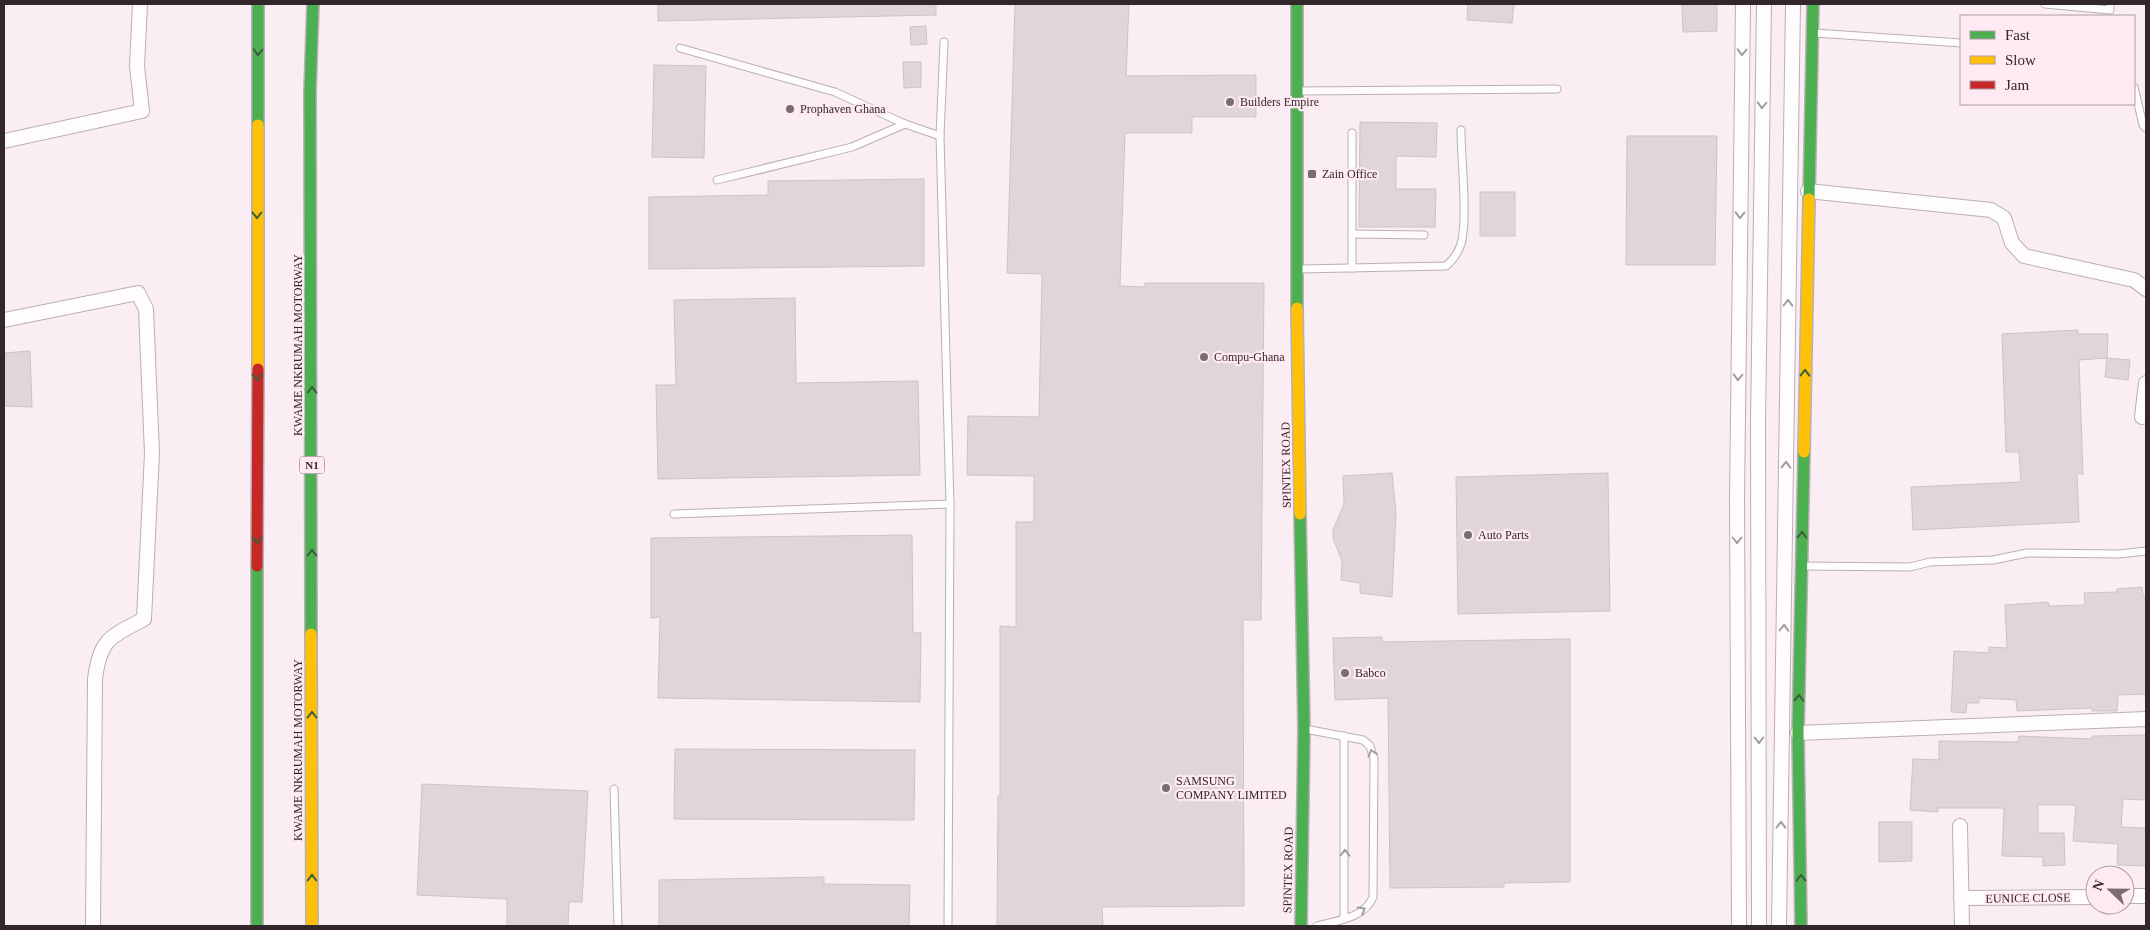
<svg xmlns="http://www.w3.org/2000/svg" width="2150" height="930" font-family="Georgia,serif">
	<rect width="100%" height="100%" fill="#faeef4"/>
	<g fill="#dfd5da" stroke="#ccc3c7">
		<path d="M658,4H936V15L658,21Z"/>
		<path d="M1015,4H1129L1126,76L1256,75V117H1192V133H1125L1120,286L1145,287V283H1264L1261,620H1243L1244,906L1102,907L1103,926H997L998,796H1000V626L1016,627V522H1034V476L967,475L968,416L1039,417L1042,274L1007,273Z"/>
		<path d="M1468,4H1514L1512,23L1467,20Z"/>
		<path d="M1682,4H1717V31L1683,32Z"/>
		<path d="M926,26L927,44L911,45L910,27Z"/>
		<path d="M903,62H921V87L904,88Z"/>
		<path d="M654,65L706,66L704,158L652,157Z"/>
		<path d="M1360,122L1437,123L1436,157L1396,156V189H1436L1435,227H1359Z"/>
		<path d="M1627,136H1717L1715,265H1626Z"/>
		<path d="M924,179V266L649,269V197L768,195V181Z"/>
		<rect x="1480" y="192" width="35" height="44"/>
		<path d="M795,298L796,383L918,381L920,475L658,479L656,385H676L674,300Z"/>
		<path d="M2078,330V334H2108L2107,358L2079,360L2083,474H2077L2079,522L1913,530L1911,487L2021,482L2019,452H2006L2002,334Z"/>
		<path d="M30,351L32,407L4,406V353Z"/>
		<path d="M2107,358L2130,360L2128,380L2105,377Z"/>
		<path d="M1392,473L1396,512L1392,597L1360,593V583L1341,580L1342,561L1333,538V530L1344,504L1343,476Z"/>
		<path d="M1608,473L1610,611L1458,614L1456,477Z"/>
		<path d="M912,535L913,633H921L920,702L658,698L660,617L651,618V538Z"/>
		<path d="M2142,587L2143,596H2146V694L2118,695L2117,711H2092V708L2017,711L2016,700L1979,698V703H1967L1966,713L1951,712L1954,651L1989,653V647L2007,648L2005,605L2048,602L2049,606L2085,605L2084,593L2117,592V589Z"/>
		<path d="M1382,637V642L1570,639V882L1504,883V887L1390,888L1388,698L1335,700L1333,638Z"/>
		<path d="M2146,735V800L2123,799L2121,827L2146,828V866L2117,865L2118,844L2073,841L2076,805H2038V833H2064L2065,865L2043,866V857L2002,856L2004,808H1938V812L1910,810L1913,759L1939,760V741L2018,742L2019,736L2092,739V736Z"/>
		<path d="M675,749L915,750L914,820L674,819Z"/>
		<path d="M422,784L588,791L582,902H569L568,926H507V899L417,895Z"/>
		<path d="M1879,822H1912V861L1879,862Z"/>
		<path d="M824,877V884L910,885L909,926H659V880Z"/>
	</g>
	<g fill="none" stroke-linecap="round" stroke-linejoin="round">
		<g stroke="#b9afb4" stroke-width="9">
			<g id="lane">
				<path d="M2045,4L2110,10V4"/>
				<path d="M1815,33L1961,43"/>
				<path d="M944,42L940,136L950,504L948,926"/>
				<path d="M680,48L835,92L905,124L940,136"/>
				<path d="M2134,87L2143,125L2146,128"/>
				<path d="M1297,91L1557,89"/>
				<path d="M717,180L852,147L905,124"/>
				<path d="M1352,234L1424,235"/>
				<path d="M1352,268V133"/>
				<path d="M1300,269L1446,266C1453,260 1458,253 1461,244C1468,219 1461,158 1461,130"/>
				<path d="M674,514L950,504"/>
				<path d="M1803,566L1910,567L1930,562L1993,560L2027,553L2119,554L2146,551"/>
				<path d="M1305,729L1363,740L1370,746L1374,759L1373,897C1365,918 1336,921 1317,926"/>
				<path d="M1344,736V919"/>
				<path d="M614,789L618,926"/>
			</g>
		</g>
		<g stroke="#b9afb4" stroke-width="16">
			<g id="street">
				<path d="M4,141L142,111L137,66L140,4"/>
				<path d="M1808,191L1991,210L2004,218L2012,243L2024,256L2134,280L2146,289"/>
				<path d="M4,320L138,293L146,309L152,453L144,619C110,637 100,639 95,679L93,926"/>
				<path d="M2142,417L2146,383"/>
				<path d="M1798,733L2146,719"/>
				<path d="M1960,826L1962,926"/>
				<path d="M2125,896H2146"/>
				<path d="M1961,898L2095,897"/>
				<path d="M1739,926L1737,499L1743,4"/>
				<path d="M1759,926L1758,420L1764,4"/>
				<path d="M1779,926L1793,4"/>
			</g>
		</g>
		<g stroke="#b9afb4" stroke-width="14">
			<g id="fast">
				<path d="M1297,4V308"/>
				<path d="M258,125V4"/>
				<path d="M1809,199L1813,4"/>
				<path d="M1300,514L1304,729L1301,926"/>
				<path d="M311,634L310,91L313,4"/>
				<path d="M257,926V566"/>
				<path d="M1801,926L1798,733L1804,452"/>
			</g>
		</g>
		<g stroke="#b9afb4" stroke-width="14">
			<g id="slow">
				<path d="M1297,308L1300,514"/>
				<path d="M258,369V125"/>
				<path d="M1804,452L1809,199"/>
				<path d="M311,634L312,926"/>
			</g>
		</g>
		<g stroke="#b9afb4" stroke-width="14">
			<path id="jam" d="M257,566L258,369"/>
		</g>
		<use href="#lane" stroke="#fefcfd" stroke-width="7"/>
		<use href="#street" stroke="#fefcfd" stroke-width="14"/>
		<use href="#fast" stroke="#4caf50" stroke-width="11"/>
		<use href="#slow" stroke="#ffc107" stroke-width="11"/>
		<use href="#jam" stroke="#c62828" stroke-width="11"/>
	</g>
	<defs><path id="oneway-chevron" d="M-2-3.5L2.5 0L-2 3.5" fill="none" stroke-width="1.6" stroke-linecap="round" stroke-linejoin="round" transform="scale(1.25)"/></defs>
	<g stroke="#3c5e3a">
		<use href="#oneway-chevron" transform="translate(258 52) rotate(91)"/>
		<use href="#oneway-chevron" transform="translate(257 215) rotate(90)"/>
		<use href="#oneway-chevron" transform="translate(1805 373) rotate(-89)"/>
		<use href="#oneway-chevron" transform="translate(257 377) rotate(90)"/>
		<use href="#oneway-chevron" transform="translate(312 390) rotate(-90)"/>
		<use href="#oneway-chevron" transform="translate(1802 535) rotate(-89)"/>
		<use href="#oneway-chevron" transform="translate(257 540) rotate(90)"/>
		<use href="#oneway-chevron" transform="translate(312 553) rotate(-90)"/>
		<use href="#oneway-chevron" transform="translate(1799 698) rotate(-89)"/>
		<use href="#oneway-chevron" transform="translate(312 715) rotate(-90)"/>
		<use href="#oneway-chevron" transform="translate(312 878) rotate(-90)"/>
		<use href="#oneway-chevron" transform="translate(1801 878) rotate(-91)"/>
	</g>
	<g stroke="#a29d9f">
		<use href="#oneway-chevron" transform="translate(1742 52) rotate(91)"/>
		<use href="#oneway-chevron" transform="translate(1762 105) rotate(91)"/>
		<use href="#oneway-chevron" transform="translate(1740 215) rotate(91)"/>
		<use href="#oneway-chevron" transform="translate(1788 303) rotate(-89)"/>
		<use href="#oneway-chevron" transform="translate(1738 377) rotate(91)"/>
		<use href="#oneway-chevron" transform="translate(1786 465) rotate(-89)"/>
		<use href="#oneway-chevron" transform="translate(1737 540) rotate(90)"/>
		<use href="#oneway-chevron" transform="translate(1784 628) rotate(-89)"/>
		<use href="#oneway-chevron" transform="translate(1759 740) rotate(90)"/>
		<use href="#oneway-chevron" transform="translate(1372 753) rotate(-107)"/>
		<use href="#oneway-chevron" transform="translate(1781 825) rotate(-89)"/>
		<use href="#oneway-chevron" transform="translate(1345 853) rotate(-89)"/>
		<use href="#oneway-chevron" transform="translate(1362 910) rotate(-31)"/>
	</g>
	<g fill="#786d72" stroke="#ffe9f3" stroke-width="2">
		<circle cx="1230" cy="102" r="5"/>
		<circle cx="790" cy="109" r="5"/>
		<rect x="1307" y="169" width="10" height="10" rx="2.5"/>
		<circle cx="1204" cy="357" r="5"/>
		<circle cx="1468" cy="535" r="5"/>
		<circle cx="1345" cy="673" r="5"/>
		<circle cx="1166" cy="788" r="5"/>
	</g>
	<g text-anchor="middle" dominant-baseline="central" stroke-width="4.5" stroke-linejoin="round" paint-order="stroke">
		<rect fill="#ffe9f3" stroke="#706268" stroke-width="1" x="299.5" y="456.5" width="25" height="17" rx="4"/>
		<g font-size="11" font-weight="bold" fill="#32282c">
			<text x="312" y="465">N1</text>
		</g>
		<g font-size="12" fill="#32282c" stroke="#ffe9f3" text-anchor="start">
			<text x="1240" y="102">Builders Empire</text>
			<text x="800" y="109">Prophaven Ghana</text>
			<text x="1322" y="174">Zain Office</text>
			<text x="1214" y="357">Compu-Ghana</text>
			<text x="1478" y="535">Auto Parts</text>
			<text x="1355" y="673">Babco</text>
			<text x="1176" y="781">SAMSUNG<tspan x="1176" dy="14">COMPANY LIMITED</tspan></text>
		</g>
		<g font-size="12" fill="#32282c" stroke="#ffe9f3">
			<text transform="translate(298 345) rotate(-90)">KWAME NKRUMAH MOTORWAY</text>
			<text transform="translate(1286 465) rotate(-91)">SPINTEX ROAD</text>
			<text transform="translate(298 750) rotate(-90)">KWAME NKRUMAH MOTORWAY</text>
			<text transform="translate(1288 870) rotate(-89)">SPINTEX ROAD</text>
			<text transform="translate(2028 898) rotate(-1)">EUNICE CLOSE</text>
		</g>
	</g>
	<rect width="2150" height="930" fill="none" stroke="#32282c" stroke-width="10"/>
	<rect x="1960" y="15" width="175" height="90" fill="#ffe9f3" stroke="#ad9ca3"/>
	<rect x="1970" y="31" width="25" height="8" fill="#4caf50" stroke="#ad9ca3"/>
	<text x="2005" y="40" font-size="15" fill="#32282c">Fast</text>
	<rect x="1970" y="56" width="25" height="8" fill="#ffc107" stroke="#ad9ca3"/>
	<text x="2005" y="65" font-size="15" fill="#32282c">Slow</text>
	<rect x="1970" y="81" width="25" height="8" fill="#c62828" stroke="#ad9ca3"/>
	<text x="2005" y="90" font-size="15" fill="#32282c">Jam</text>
	<g transform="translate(2110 890) rotate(292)"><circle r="24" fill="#ffe9f3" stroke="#ad9ca3"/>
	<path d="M0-4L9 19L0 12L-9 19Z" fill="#786d72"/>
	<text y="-8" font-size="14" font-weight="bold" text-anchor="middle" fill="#32282c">N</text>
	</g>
</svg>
